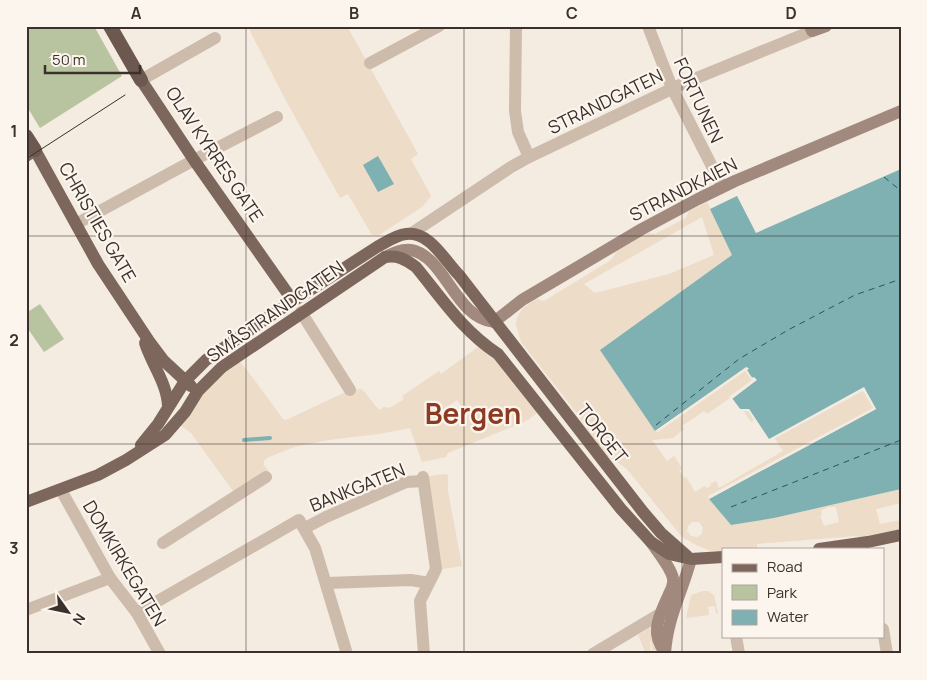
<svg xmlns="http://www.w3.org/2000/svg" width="927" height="680" font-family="Manrope,sans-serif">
	<rect width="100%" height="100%" fill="#f4ebe1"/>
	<g fill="#b8c4a0">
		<path d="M26,26H94L122,76L40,128L26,105Z"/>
		<path d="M40,304L64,339L44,352L26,326V313Z"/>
	</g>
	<g fill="#ecdcc8" fill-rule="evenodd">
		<path d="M251,26H347L418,154L411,159L431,196L422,207L379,235H372L348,194L340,198L284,97L250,31Z"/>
		<path d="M707,202L733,255L601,349L747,367L864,387L876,409L709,499L731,525L774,518L901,489V503L876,509L880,524L901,520V534L867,539L856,536L757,544V549H723V552L708,550L696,545L682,537L626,468L604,454L576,412L521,342L516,325L517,318L522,309L536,299L544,301L611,260L617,251L648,233L655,234L686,218L689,211ZM702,217L714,255L669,274L595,293L584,284ZM733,396L751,422L756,419L774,437L783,451L719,488L716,481L710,484L711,486L709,487L706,488L705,486L695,492L686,477L684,478L679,470L682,468L674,456L667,461L652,440L673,438L684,429L682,426L704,411L707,414ZM828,507H836L839,522L824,526L820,516L822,515L821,511ZM692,522H699L703,528L702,534L697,537L691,536L687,531L688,526Z"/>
		<path d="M482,344L542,409L528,420L448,453L446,457L422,462L410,428L379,434L328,440L294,447L267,458L264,461V465L271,474L233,491L191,433L180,425L185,412L235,357L247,370L283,419L286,420L350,390L362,389L379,410L384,407L390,408L404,399L402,396L439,371L441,374ZM457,400L468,415L452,426L441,411Z"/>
		<path d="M444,474L448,475V491L462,566L443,569H436L423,477Z"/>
		<path d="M703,591H708L714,595L718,613L716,614L715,606L708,607L709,615L686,618L691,595Z"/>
		<path d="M654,625L658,654H653L651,641L650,642L651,654H646L638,635Z"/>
	</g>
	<g fill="#7fb0b2">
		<path d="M378,156L394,184L378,192L363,165Z"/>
		<path d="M901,169V489L774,518L731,525L709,499L876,409L864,388L769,440L749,409H740L732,398L756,380C751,377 747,372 746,367L655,431L600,350L732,255L710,209L737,196L756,233Z"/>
	</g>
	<path fill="#f4ebe1" d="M747,367L749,369L747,370L752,378L754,377L757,380L732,399L740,409H749L769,439L864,387L876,409L709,499L708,496L873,408L863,391L768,442L748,411H738L729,399L730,396L752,380L745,371L658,432L655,431Z"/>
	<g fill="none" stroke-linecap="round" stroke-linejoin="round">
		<path stroke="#7fb0b2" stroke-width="4" d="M244,440L270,438"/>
		<g stroke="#1f5a5e" stroke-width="1" stroke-dasharray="6 5" stroke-linecap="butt">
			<path d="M884,177L901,191"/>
			<path d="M656,425L739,359L788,330L855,295L901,279"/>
			<path d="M731,507L901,440"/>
		</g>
		<g stroke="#cdbbac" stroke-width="12">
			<path d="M648,26L672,88L722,186"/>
			<path d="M370,63L439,26"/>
			<path d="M141,80L215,38"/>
			<path d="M76,224L194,160L277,117"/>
			<path d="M301,312L350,390"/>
			<path d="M423,477L436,569L420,601L424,654"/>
			<path d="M61,490L110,578L137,613L160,654"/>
			<path d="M305,528L326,517L406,482L423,481"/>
			<path d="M163,543L266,477"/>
			<path d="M327,583L411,580L429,583"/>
			<path d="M26,610L110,578"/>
			<path d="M137,613L299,520L315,548L347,654"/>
			<path d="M883,629L887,654"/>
			<path d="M736,636L739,654"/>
		</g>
		<g stroke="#cdbbac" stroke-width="12">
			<path d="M516,26L515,111L518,132L529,157"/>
			<path d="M412,233L511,167L529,157L682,84L812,31"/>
			<path d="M593,654L660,614"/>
		</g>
		<g stroke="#a18a7d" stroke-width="12">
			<path d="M810,26L812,31L826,26"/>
			<path d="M385,257C393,253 401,249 411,250C445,256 455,318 494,322L522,300L642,229L698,199L735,181L901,111"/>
			<path d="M651,542C657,551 672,569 673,579C674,584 671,590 669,594C660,615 649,632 665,652"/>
			<path d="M665,654C667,618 682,593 691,559"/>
		</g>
		<g stroke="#7d675c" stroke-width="12">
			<path d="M141,80L194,160L293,301"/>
			<path d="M26,156L35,150L98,264L149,341L164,361L191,386"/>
			<path d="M145,343C152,365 167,383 168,406"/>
			<path d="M141,445L158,424L185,381L206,360L273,314L377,247C386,242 396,235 406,234C429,230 445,261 459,275L643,512L661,533L687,556"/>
			<path d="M26,502L98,475L126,460L165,435L185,412L198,391L222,367L385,257C398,255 405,259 416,267C443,300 462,330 498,354L621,509L651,542L669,554L691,559L723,557"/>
			<path d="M819,549L868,542L901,535"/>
		</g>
		<g stroke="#6c584f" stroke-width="14">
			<path d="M110,26L141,80"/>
			<path d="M26,136L35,150"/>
		</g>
		<path stroke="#3b302b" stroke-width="1" d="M26,159L125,95"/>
	</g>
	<path fill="none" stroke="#3b302b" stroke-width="1" stroke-opacity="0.55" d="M246,26V654M464,26V654M682,26V654M26,236H901M26,444H901"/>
	<g text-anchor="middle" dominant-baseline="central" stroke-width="4.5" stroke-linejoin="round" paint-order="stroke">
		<g font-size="18" fill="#3b302b" stroke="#fbf5ee">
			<text transform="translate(699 100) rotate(65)">FORTUNEN</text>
			<text transform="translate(605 101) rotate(-26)">STRANDGATEN</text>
			<text transform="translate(215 154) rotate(56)">OLAV KYRRES GATE</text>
			<text transform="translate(683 189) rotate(-27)">STRANDKAIEN</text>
			<text transform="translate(98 222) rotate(60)">CHRISTIES GATE</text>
			<text transform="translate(275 311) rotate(-35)">SMÅSTRANDGATEN</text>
			<text transform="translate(603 433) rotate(52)">TORGET</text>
			<text transform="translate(357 487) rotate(-22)">BANKGATEN</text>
			<text transform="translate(125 563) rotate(59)">DOMKIRKEGATEN</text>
		</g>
		<g font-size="28" font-weight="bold" fill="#8c3b22" stroke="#fbf5ee">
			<text x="473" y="413">Bergen</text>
		</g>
	</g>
	<rect width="927" height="680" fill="none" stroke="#fbf5ee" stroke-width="55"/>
	<rect x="722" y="548" width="162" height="90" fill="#fbf5ee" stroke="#aea6a0"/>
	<rect x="732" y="564" width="25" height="8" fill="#7d675c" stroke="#aea6a0"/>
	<text x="767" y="572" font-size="15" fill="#3b302b">Road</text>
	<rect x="732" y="585" width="25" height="15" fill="#b8c4a0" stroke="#aea6a0"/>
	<text x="767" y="598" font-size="15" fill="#3b302b">Park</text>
	<rect x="732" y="610" width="25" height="15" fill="#7fb0b2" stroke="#aea6a0"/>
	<text x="767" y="622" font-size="15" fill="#3b302b">Water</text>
	<g transform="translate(68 612) rotate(123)" stroke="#fbf5ee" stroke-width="4" paint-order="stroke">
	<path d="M0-4L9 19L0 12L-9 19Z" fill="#3b302b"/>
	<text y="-8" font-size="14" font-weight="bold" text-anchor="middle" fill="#3b302b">N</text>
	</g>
	<path d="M45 65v8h95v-8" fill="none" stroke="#3b302b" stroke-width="2.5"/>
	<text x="52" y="65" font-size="15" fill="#3b302b" stroke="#fbf5ee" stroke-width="4" paint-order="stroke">50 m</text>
	<rect x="28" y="28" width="872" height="624" fill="none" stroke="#3b302b" stroke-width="2"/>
	<g font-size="16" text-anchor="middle" font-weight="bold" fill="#3b302b">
		<text x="136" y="19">A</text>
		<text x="354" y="19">B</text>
		<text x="572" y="19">C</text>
		<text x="791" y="19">D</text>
		<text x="14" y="137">1</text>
		<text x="14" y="346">2</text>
		<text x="14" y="554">3</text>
	</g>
</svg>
